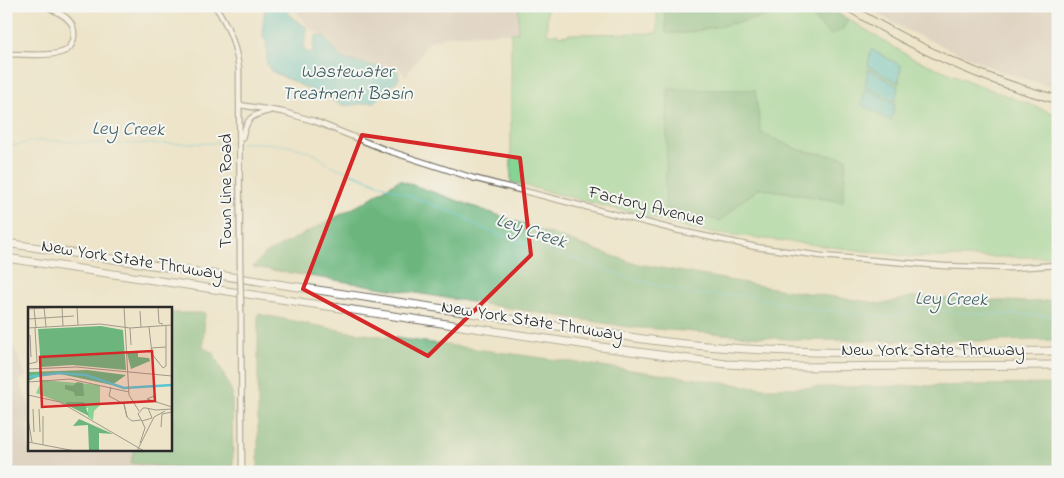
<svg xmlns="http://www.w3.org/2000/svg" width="1064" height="478" font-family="'Indie Flower',sans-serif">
	<rect width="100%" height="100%" fill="#f6f6f2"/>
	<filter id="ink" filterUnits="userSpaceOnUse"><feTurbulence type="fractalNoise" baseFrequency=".02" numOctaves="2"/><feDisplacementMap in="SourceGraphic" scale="10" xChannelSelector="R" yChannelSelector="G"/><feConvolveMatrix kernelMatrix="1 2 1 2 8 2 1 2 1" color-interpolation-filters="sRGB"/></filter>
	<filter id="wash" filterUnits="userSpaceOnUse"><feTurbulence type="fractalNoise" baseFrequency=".0096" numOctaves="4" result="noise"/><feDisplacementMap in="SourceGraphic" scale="20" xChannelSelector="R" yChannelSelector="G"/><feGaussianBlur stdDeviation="1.12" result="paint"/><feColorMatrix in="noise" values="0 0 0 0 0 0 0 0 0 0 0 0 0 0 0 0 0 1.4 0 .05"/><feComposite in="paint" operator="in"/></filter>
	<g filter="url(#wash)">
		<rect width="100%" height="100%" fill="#ede4c9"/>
		<g fill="#cfc0bb">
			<path d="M291,6H519L518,32L447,36L429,42L406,76L398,68L343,59L329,39L311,29Z"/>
			<path d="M865,6H1058V83L1051,87L1000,71L904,29Z"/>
			<path d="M6,333L27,376L19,381L29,405V449H134L132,463L211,472H6Z"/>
		</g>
		<path fill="#85d494" stroke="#588060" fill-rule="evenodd" d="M519,6H547V34H558V36L569,35V34L657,33V6H665L666,33H686L772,15L808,13L843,29L848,19L912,58L986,88L1058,115V208L1055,257H914L701,231L511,182V33L518,32ZM871,49L901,66L899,83L869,67ZM761,133L799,150L846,158L842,202L760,188L742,201L721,221Z"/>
		<g fill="#6cb67e" stroke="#4c7054">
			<path d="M665,6H825L848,19L843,29L830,35L808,13L772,15L686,33H666Z"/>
			<path d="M668,89L755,90L761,133L799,150L846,158L843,202L760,188L742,201L721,221L665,208Z"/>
			<path d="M399,180L633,263L779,289L883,304L911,297L1031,302L1058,300V340L998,341L802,340L628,327L253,267L265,254L363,203Z"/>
			<path d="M170,313H205L203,347L214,354L232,392L233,472H211L131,463L134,449H170Z"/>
			<path d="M258,314L344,331L763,388L1058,384V472H258Z"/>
		</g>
		<g fill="#59c6d0" stroke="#42787e">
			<path d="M266,6H282L293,18L308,28L303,48L305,51L309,53L313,51L315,38L317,35L325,37L342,59L391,69L398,71L399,79L385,91L375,102C364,102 353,107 342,105L271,71L267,65V43L263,37V22Z"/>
			<path d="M871,49L901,66L898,83L868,66Z"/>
			<path d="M868,69L898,86L895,102L865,86Z"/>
			<path d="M865,88L895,105L891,121L862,105Z"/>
		</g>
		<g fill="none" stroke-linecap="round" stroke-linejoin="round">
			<g stroke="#59c6d0" stroke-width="1">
				<path d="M241,143C265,142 292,144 314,154C320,157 325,162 330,165L462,216L481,228L633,279L698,295H743L806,308L889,317L916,308L965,313L1058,316"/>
				<path d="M6,147L41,140L112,144L237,143"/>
			</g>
		</g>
	</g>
	<g filter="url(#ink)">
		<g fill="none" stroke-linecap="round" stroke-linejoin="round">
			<g stroke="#6f6c62" stroke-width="7">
				<g id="minor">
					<path d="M215,6C229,26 236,45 239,69L240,263"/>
					<path d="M6,54C20,54 54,57 65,51C71,48 74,41 74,35C75,18 58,13 46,6"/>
					<path d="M240,105L283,112L314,121L386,150L473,178L676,230L756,247L822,256L944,266L1012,268L1058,265"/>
					<path d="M242,138C247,119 250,115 269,111"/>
					<path d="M241,311L242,472"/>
					<path d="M6,456L9,472"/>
				</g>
			</g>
			<g stroke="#6f6c62" stroke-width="9">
				<g id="highway">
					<path d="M6,243L643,339C780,358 919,352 1058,351"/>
					<path d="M6,258L601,347L726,364L794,367L1058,365"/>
				</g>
			</g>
			<use href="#minor" stroke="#fff" stroke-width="4.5"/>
			<use href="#highway" stroke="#fff" stroke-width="7"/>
			<g stroke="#2b2b2b" stroke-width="1">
				<path d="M839,6C906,49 981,84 1058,104"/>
				<path d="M854,6C919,43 985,77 1058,95"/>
			</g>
			<g stroke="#6f6c62" stroke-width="7" stroke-linecap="butt">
				<path id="minor-bridge" d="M240,263L241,311"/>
			</g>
			<use href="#minor-bridge" stroke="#fff" stroke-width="4.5"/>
		</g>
	</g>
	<path d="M0 0H1064V478H0ZM362,135L520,158L531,255L428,356L303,289Z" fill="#ede4c9" fill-opacity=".55" fill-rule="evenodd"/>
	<path fill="none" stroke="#d62828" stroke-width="4" stroke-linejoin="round" d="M362,135L520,158L531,255L428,356L303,289Z"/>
	<g text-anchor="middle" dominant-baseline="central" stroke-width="4" stroke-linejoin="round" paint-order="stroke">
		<g font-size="18" fill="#2b2b2b" stroke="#f6f6f2">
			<text transform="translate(227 191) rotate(-90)">Town Line Road</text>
			<text transform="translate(646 207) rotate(14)">Factory Avenue</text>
			<text transform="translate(132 261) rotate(9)">New York State Thruway</text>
			<text transform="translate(532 322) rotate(9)">New York State Thruway</text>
			<text x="933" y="351">New York State Thruway</text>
		</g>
		<g font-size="19" font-style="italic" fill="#395a5d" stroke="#f6f6f2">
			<text x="347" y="72">Wastewater<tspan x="347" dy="22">Treatment Basin</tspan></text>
			<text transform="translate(128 130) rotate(1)">Ley Creek</text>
			<text transform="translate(531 232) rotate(19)">Ley Creek</text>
			<text transform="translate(951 300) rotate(1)">Ley Creek</text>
		</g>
	</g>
	<g transform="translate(28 307)">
		<rect width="144" height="144" fill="#ede4c9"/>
		<path d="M14,73L72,78V98L66,104L65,113L60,110V101H57L56,95L37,97L8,86Z" fill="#85d494"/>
		<path d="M73,19L95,23L98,63L44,58L13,60L10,22ZM99,46H110V50L121,51L122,54L103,62ZM59,63L98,68L84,78L32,67L12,69L0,74V65ZM49,75L55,76L56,89H47L46,85L37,82V78L45,79ZM39,95H56L61,109L37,97ZM51,112L85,127L71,126V144H61L60,118L45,119Z" fill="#6cb67e"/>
		<path fill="none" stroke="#59c6d0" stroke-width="2.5" d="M0,70L31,66L58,68L96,81L144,78"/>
		<path fill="none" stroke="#9f9a8a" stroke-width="1" d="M16,0L18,20M34,0L35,19M49,0L50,18M96,0L101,88L111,104M130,0L131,16L135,17M0,2L33,0M6,2L8,21M112,4L113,20M0,12L46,9M121,20L124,47L135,61L138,59V19M0,21L72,17L102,21L144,18M102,21L103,38M2,28L3,50M123,41L138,40M0,57L9,55L7,21M0,62L48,60L144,69M0,75L42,72L101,85M83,80L81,89L96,97M0,88L32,95L116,144M128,88L119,92L144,100M120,101L124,111L114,114L110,107L115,101H118L128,103L144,102M5,102L6,125M11,102L12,125M99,110L96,97L99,110L104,114L113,113M0,112L4,135M133,120L134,107L144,105M0,135L47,144M112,136L117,121L114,114M15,138V109M109,144L126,110L137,104"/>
		<path fill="#d62828" fill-opacity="0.15" stroke="#d62828" stroke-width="2.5" d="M124,44L127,94L14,100L12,50Z"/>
		<rect width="144" height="144" fill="none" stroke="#2b2b2b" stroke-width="2.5"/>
	</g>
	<rect width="1064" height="478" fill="none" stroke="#f6f6f2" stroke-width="25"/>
</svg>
